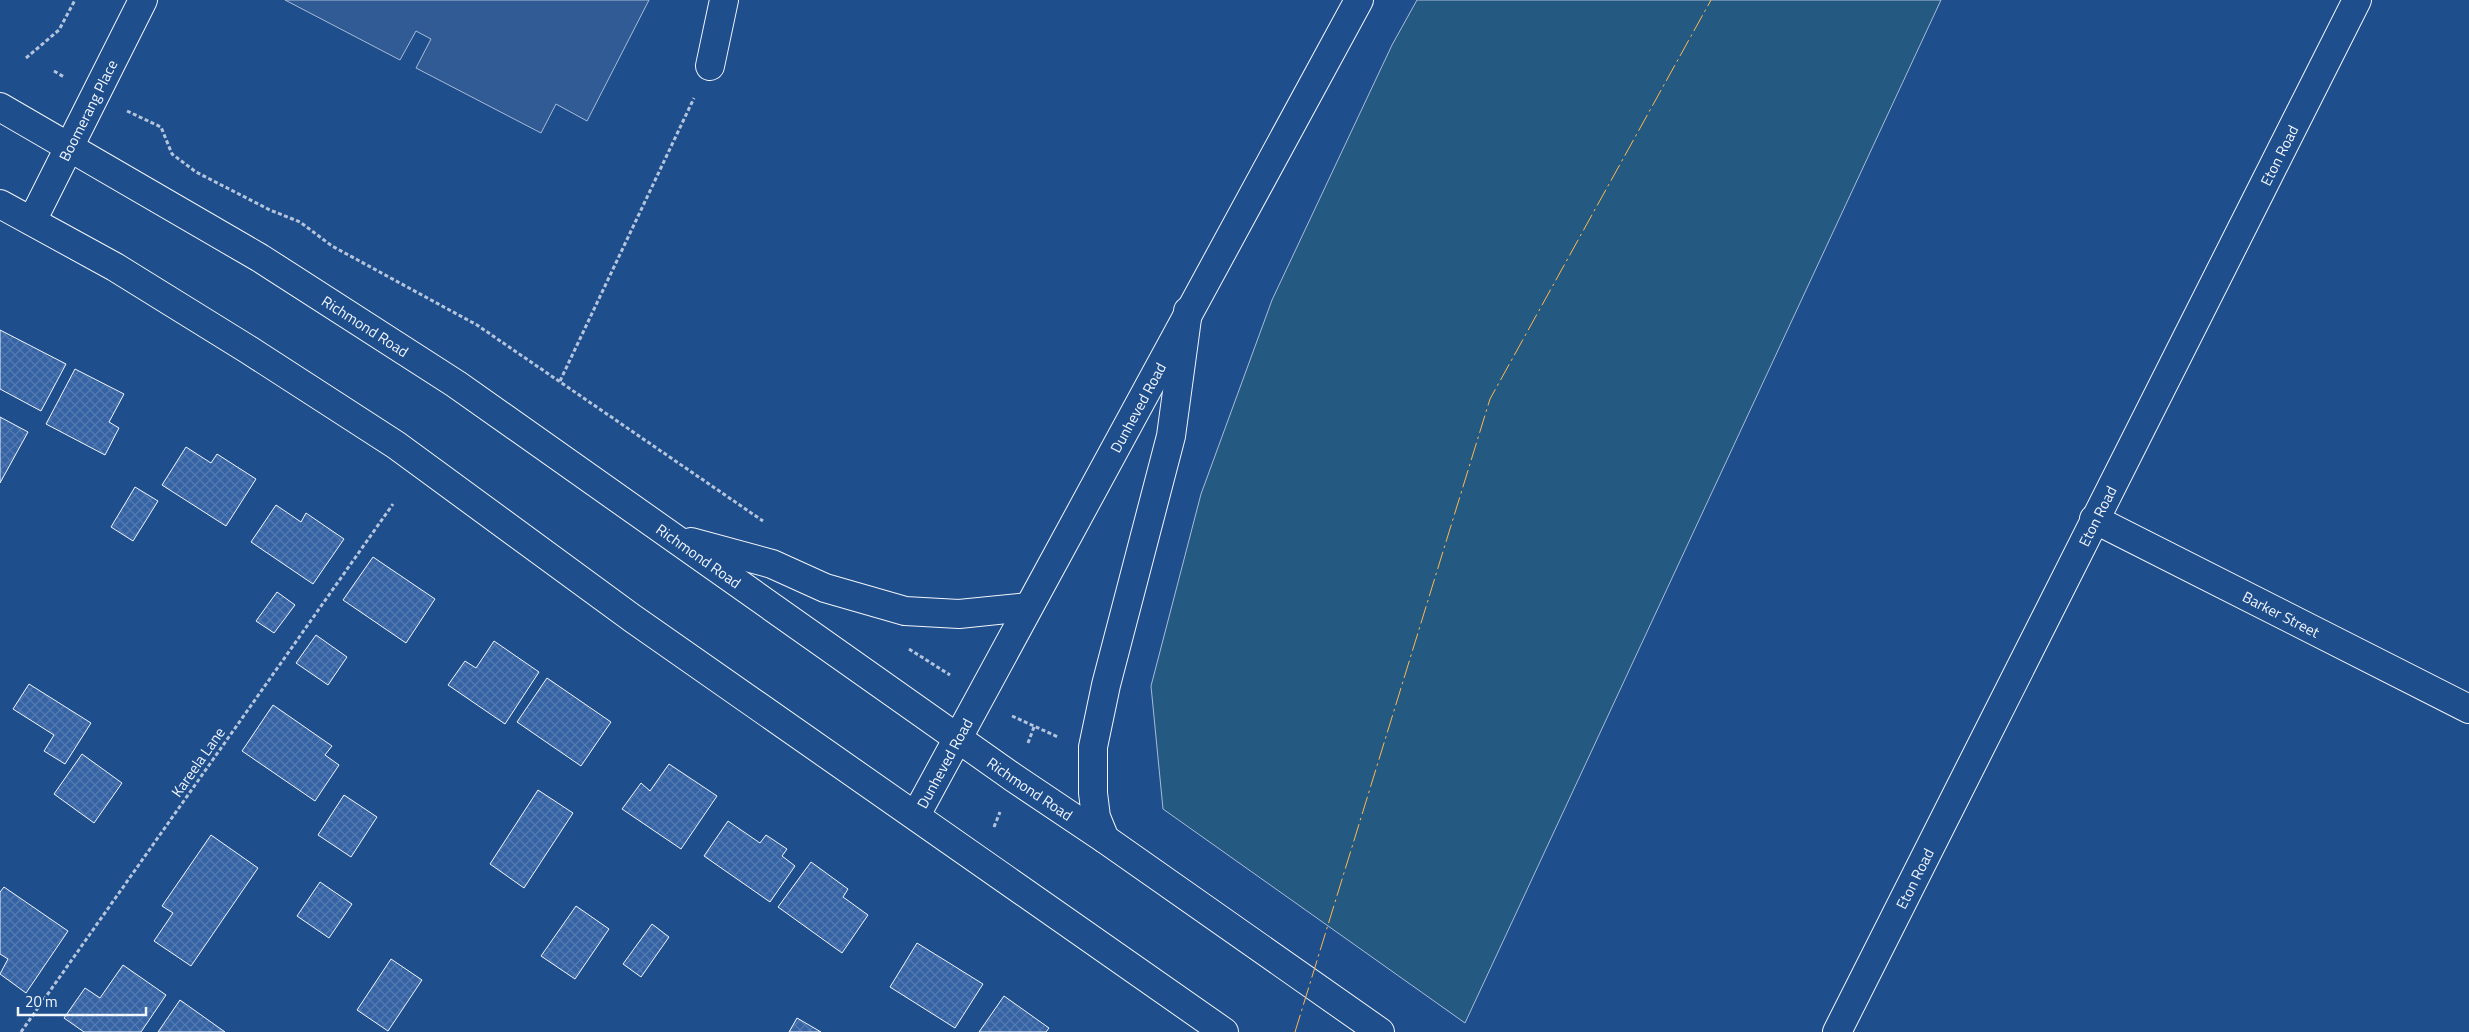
<svg xmlns="http://www.w3.org/2000/svg" width="2469" height="1032" font-family="'Titillium Web',sans-serif">
	<defs>
		<pattern id="building-cross-hatch" width="8" height="8" patternUnits="userSpaceOnUse" patternTransform="scale(1.25)"><rect width="8" height="8" fill="#3563a3"/><path d="M0 0l8 8M0 8l8-8" fill="none" stroke="#537ab1"/></pattern>
	</defs>
	<rect width="100%" height="100%" fill="#1f4e8c"/>
	<path fill="#245a82" stroke="#a8bbd7" d="M1417,0H1941L1465,1023L1163,809L1151,686L1201,494L1272,300L1392,45Z"/>
	<path fill="#305b95" stroke="#a8bbd7" d="M285,0H649L587,121L556,104L541,133L416,68L431,39L416,31L400,60Z"/>
	<g fill="url(#building-cross-hatch)" stroke="#f2f6ff">
		<path d="M0,330L66,364L41,411L0,389Z"/>
		<path d="M75,369L124,394L109,422L119,428L105,455L46,424Z"/>
		<path d="M0,417L28,432L0,483Z"/>
		<path d="M186,447L211,463L217,454L256,479L226,526L162,485Z"/>
		<path d="M135,487L158,501L133,541L111,527Z"/>
		<path d="M276,505L301,522L306,513L344,539L313,584L251,542Z"/>
		<path d="M373,557L435,599L406,643L343,600Z"/>
		<path d="M277,592L295,605L274,633L256,621Z"/>
		<path d="M316,635L347,657L328,685L296,663Z"/>
		<path d="M494,641L539,672L505,724L448,685L465,661L476,668Z"/>
		<path d="M547,678L611,722L581,766L517,722Z"/>
		<path d="M29,684L91,723L65,764L44,751L54,735L13,709Z"/>
		<path d="M273,705L332,746L325,755L339,765L315,801L242,751Z"/>
		<path d="M82,754L122,783L94,823L54,794Z"/>
		<path d="M669,764L717,796L681,849L622,809L641,783L650,791Z"/>
		<path d="M538,790L573,813L524,888L490,864Z"/>
		<path d="M344,795L377,817L351,857L318,835Z"/>
		<path d="M728,821L760,843L766,835L787,849L782,856L795,866L770,902L704,856Z"/>
		<path d="M211,835L258,868L191,966L154,941L173,913L162,906Z"/>
		<path d="M811,862L848,889L843,897L868,915L842,953L778,907Z"/>
		<path d="M320,882L352,904L329,938L297,916Z"/>
		<path d="M4,887L68,931L26,993L0,974L8,959L0,954V892Z"/>
		<path d="M576,906L609,929L575,979L541,956Z"/>
		<path d="M652,924L669,937L641,977L623,964Z"/>
		<path d="M917,943L983,984L955,1028L890,987Z"/>
		<path d="M391,959L422,980L388,1031L357,1010Z"/>
		<path d="M123,965L166,995L141,1032H84L64,1018L85,988L100,998Z"/>
		<path d="M1004,996L1049,1028L1046,1032H979Z"/>
		<path d="M180,1000L225,1032H158Z"/>
		<path d="M797,1018L821,1032H789Z"/>
	</g>
	<g fill="none" stroke-linecap="round" stroke-linejoin="round">
		<g stroke="#f2f6ff" stroke-width="30">
			<g id="street">
				<path d="M710,66L724,0"/>
				<path id="s1" d="M32,221L143,0"/>
				<path id="s2" d="M2094,519L2469,709"/>
				<path id="s3" d="M1837,1032L2357,0"/>
			</g>
		</g>
		<g stroke="#f2f6ff" stroke-width="30">
			<g id="secondary">
				<path id="s4" d="M916,815L1359,0"/>
			</g>
		</g>
		<g stroke="#f2f6ff" stroke-width="30">
			<g id="highway">
				<path id="s5" d="M0,107L260,258L456,384L1014,778L1105,839L1380,1032"/>
				<path d="M0,204L115,267L249,350L396,445L632,618L1224,1032"/>
				<path d="M691,542L772,564L825,588L905,611L959,614L1028,607"/>
				<path d="M1105,839L1096,817L1093,793V747L1106,685L1171,436L1188,311"/>
			</g>
		</g>
		<g stroke="#b3c4dc" stroke-width="3" stroke-dasharray="4 2.5" stroke-linecap="butt">
			<path d="M26,58L59,30L75,0"/>
			<path d="M54,71L64,77"/>
			<path d="M127,111L161,127L172,154L196,172L270,210L300,222L332,246L477,325L763,521"/>
			<path d="M560,381L694,98"/>
			<path d="M909,649L950,675"/>
			<path d="M1012,716L1058,737"/>
			<path d="M1028,743L1034,727"/>
			<path d="M994,827L1000,812"/>
			<path d="M21,1032L393,504"/>
		</g>
		<use href="#street" stroke="#1f4e8c" stroke-width="28"/>
		<use href="#secondary" stroke="#1f4e8c" stroke-width="28"/>
		<use href="#highway" stroke="#1f4e8c" stroke-width="28"/>
		<path stroke="#ffb74d" stroke-width="1" stroke-dasharray="18 4 2.5 4" stroke-linecap="butt" d="M1295,1032L1490,399L1711,0"/>
	</g>
	<g text-anchor="middle" dominant-baseline="central" stroke-width="4" stroke-linejoin="round" paint-order="stroke">
		<g font-size="15" fill="#f2f6ff" stroke="#1f4e8c">
			<text stroke="none"><textPath href="#s1" startOffset="124">Boomerang Place</textPath></text>
			<text stroke="none"><textPath href="#s3" startOffset="982">Eton Road</textPath></text>
			<text stroke="none"><textPath href="#s5" startOffset="426">Richmond Road</textPath></text>
			<text stroke="none"><textPath href="#s4" startOffset="464">Dunheved Road</textPath></text>
			<text stroke="none"><textPath href="#s3" startOffset="578">Eton Road</textPath></text>
			<text stroke="none"><textPath href="#s5" startOffset="831">Richmond Road</textPath></text>
			<text stroke="none"><textPath href="#s2" startOffset="210">Barker Street</textPath></text>
			<text transform="translate(198 762) rotate(-55)">Kareela Lane</text>
			<text stroke="none"><textPath href="#s4" startOffset="59">Dunheved Road</textPath></text>
			<text stroke="none"><textPath href="#s5" startOffset="1236">Richmond Road</textPath></text>
			<text stroke="none"><textPath href="#s3" startOffset="172">Eton Road</textPath></text>
		</g>
	</g>
	<path d="M18 1007v8h128v-8" fill="none" stroke="#f2f6ff" stroke-width="2.5"/>
	<text x="25" y="1007" font-size="15" fill="#f2f6ff" stroke="#1f4e8c" stroke-width="4" paint-order="stroke">20 m</text>
</svg>
